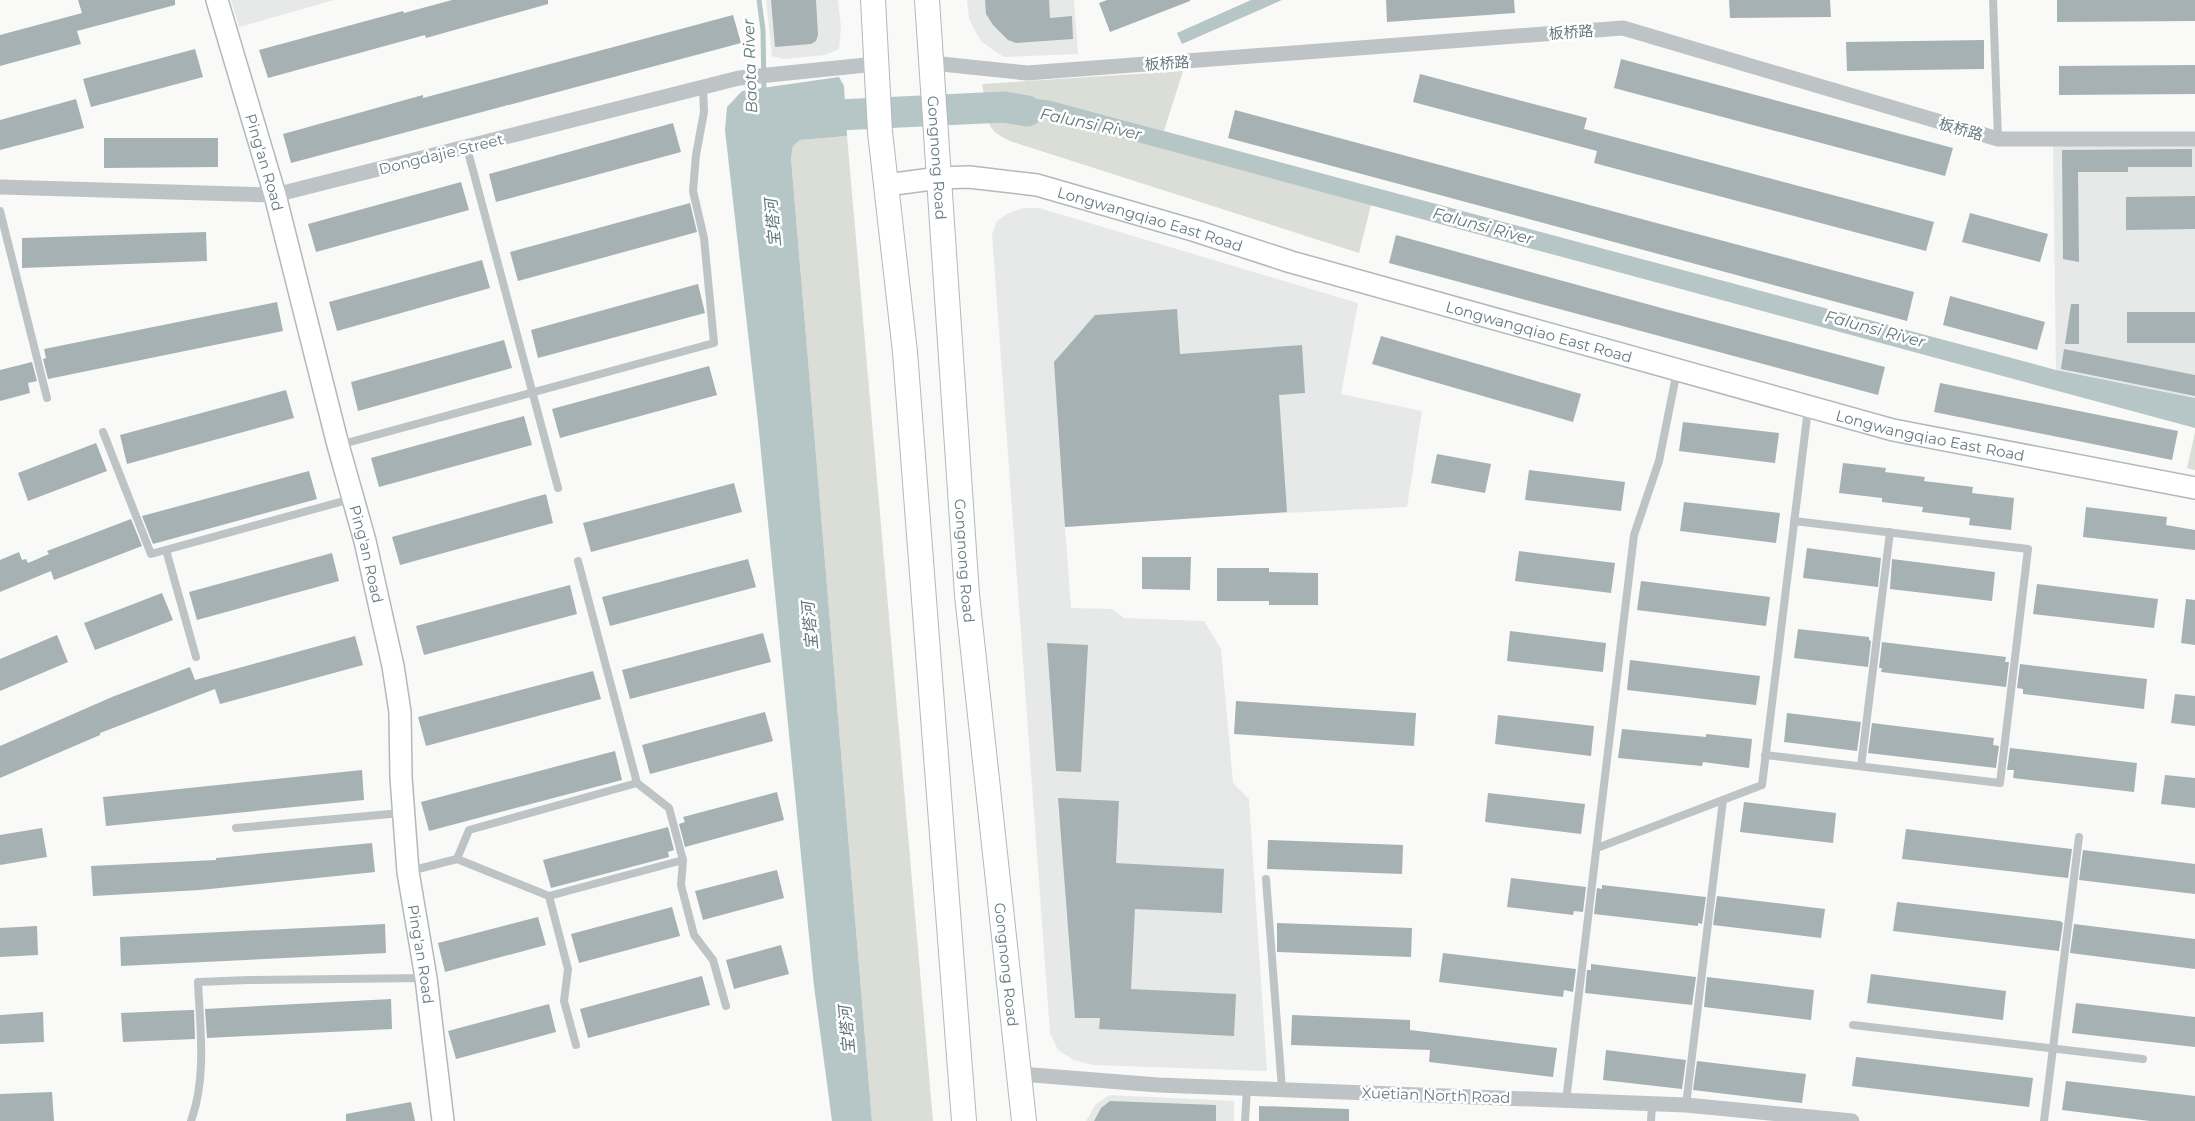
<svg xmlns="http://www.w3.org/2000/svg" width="2195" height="1121" font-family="Montserrat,'Noto Sans SC',sans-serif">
	<rect width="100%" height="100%" fill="#f9f9f7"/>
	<g fill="#e7e9e8">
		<path d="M231,0H334L239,27Z"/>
		<path d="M766,0H838L841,27L839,49L825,55L783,59L772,56Z"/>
		<path d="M967,0H1074L1078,54L1004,57L983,43L976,33L969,18Z"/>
		<path d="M2195,140V398L2056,370L2053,143Z"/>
		<path d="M1024,208H1039L1358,303L1341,394L1422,411L1407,507L1223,516L1126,491L1128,523L1065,527L1071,608L1112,609L1124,618L1204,621L1221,649L1233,783L1249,799L1267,1071L1093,1065L1074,1060L1058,1050L1050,1033L992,234L997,221L1007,214Z"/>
		<path d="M1110,1095L1234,1101V1121H1086L1096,1104Z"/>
	</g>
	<g fill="#daded7">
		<path d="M1183,71L1164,131L1048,100L984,94L982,84Z"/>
		<path d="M985,113L1048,118L1371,205L1359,253L1010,141C994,133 991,131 985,113Z"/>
		<path d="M847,136L933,1121H872L791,158L793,146L800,140Z"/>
		<path d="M2195,432V470L2187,468Z"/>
	</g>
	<g fill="#b6c5c6">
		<path d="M1251,0H1282L1182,44L1177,33Z"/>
		<path d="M839,77L844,86L847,136L800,140L793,146L791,158L872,1121H832L814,986L758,422L725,130L727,107L742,91Z"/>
		<path d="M984,94L1048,100L2056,370L2195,398V428L1048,118L985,113Z"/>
	</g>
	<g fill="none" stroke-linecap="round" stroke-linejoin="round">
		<path stroke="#b6c5c6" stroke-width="5" d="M759,0L763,30L764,94"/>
		<path stroke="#b6c5c6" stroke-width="31" d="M806,120L818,116L1004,107L1027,111"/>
	</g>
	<g fill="#a6b1b4">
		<path d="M78,0H175V5L77,31L81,44L0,66V35L82,13Z"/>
		<path d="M452,0H548V4L426,38L425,35L268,78L259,50L403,11L404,13Z"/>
		<path d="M771,0H816L818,35L816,41L811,44L775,47Z"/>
		<path d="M985,0H1049L1050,18L1072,16L1073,39L1016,43L1008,40L993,25L986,14Z"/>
		<path d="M1107,0H1190V1L1110,32L1099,3Z"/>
		<path d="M1386,0H1514L1515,13L1387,22Z"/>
		<path d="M1729,0H1830L1831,17L1730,18Z"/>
		<path d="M2057,0H2195V21L2057,22Z"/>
		<path d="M733,15L741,43L291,163L283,134L423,95V98Z"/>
		<path d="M1984,40V69L1847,71L1846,42Z"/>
		<path d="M195,49L203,77L91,107L83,79Z"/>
		<path d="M1621,59L1953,148L1945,176L1614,88Z"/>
		<path d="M2195,65V94L2059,95V66Z"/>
		<path d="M1420,74L1587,118L1584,129L1934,222L1926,251L1594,163L1597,151L1413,102Z"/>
		<path d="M76,99L84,128L0,150V120Z"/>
		<path d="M1235,110L1914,292L1907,321L1228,138Z"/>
		<path d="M673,123L681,152L496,202L489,174Z"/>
		<path d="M104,138H218V167L104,168Z"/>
		<path d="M2192,149V167H2128V172H2078L2079,262L2063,259L2062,150Z"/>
		<path d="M461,182L469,210L316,252L308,224Z"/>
		<path d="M2195,196V229L2126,230V197Z"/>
		<path d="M690,203L697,232L518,281L510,252Z"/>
		<path d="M1970,213L2048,234L2040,262L1962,242Z"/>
		<path d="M206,232L207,261L22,268V238Z"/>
		<path d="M1396,235L1665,309L1885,367L1878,395L1389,263Z"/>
		<path d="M482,260L490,288L337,331L329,302Z"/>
		<path d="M698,284L705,313L538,358L531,330Z"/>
		<path d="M1950,296L2045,322L2037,350L1943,325Z"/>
		<path d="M277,302L283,331L48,379L43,359L46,358L44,349Z"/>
		<path d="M2071,304H2079V344H2065Z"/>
		<path d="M1177,309L1180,354L1302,345L1305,393L1279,395L1287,512L1065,527L1054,362L1095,315Z"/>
		<rect x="2127" y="312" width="68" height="31"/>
		<path d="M1381,336L1581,394L1573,422L1372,364Z"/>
		<path d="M504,340L512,368L358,411L351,382Z"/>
		<path d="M2064,349L2195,375V396L2061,369Z"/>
		<path d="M32,362L37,381L28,383L30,393L0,401V370Z"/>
		<path d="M709,366L717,395L560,438L552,409Z"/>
		<path d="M1940,383L2178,431L2172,460L1934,412Z"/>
		<path d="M286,390L294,418L127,464L120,435Z"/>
		<path d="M524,416L532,445L379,487L371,458Z"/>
		<path d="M1683,422L1779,433L1775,463L1679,451Z"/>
		<path d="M96,443L107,471L28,501L18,473Z"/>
		<path d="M1437,454L1491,464L1485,493L1431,483Z"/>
		<path d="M1843,463L1886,468L1885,472L1925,477L1924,481L1973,487L1972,493L2014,498L2011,530L1969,525L1970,518L1922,512L1923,507L1882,502V498L1839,493Z"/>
		<path d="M1529,470L1625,482L1621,511L1525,500Z"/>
		<path d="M309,471L317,499L153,544L142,516Z"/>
		<path d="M734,483L742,512L591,552L583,523Z"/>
		<path d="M546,494L553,523L400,565L392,537Z"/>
		<path d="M1684,502L1780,513L1776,543L1680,531Z"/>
		<path d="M2086,507L2167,517L2166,525L2195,530V550L2083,537Z"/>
		<path d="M131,519L142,546L54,580L51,571L0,592V560L19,552L22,560L26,559L28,563L49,554L47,551Z"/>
		<path d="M1807,548L1881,558L1878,587L1803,578Z"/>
		<path d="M1519,551L1615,563L1611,593L1515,581Z"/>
		<path d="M332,553L339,581L197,620L189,592Z"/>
		<path d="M1142,557H1191L1190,590L1142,589Z"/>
		<path d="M748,559L756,587L610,626L602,597Z"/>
		<path d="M1892,559L1995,572L1992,601L1890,589Z"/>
		<path d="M1217,568H1269V572L1318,573V605H1269V601H1217Z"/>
		<path d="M1641,581L1770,597L1766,626L1637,610Z"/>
		<path d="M2037,584L2158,599L2154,628L2033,614Z"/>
		<path d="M570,585L577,614L424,655L416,626Z"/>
		<path d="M162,593L173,620L95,650L84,623Z"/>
		<path d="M2186,599L2195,600V645L2181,643Z"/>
		<path d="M1798,629L1869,637V640L1871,641L1868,667L1794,658Z"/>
		<path d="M1510,631L1606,643L1603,672L1507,661Z"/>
		<path d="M763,633L771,662L630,699L622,670Z"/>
		<path d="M57,635L68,662L0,691V659Z"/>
		<path d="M355,636L363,665L220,704L215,689L100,733V735L0,778V746L112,697L190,667L195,680Z"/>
		<path d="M1882,642L2006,657L2005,662H2009L2006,687L1881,672L1882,668H1879Z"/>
		<path d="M1047,643L1088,645L1081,772L1056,771Z"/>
		<path d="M1630,660L1760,676L1756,705L1627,690Z"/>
		<path d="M2020,664L2147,679L2144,709L2023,694V689L2017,688Z"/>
		<path d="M593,671L601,699L426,746L418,717Z"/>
		<path d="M2175,694L2195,696V726L2171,723Z"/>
		<path d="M1236,701L1416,713L1414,746L1234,734Z"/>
		<path d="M765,712L773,741L650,774L642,745Z"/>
		<path d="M1787,713L1861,722L1857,751L1784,742Z"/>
		<path d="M1498,715L1594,726L1591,756L1495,744Z"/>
		<path d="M1872,723L1994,738L1993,745L1999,746L1996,768L1868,753Z"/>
		<path d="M1622,729L1706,737V734L1752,739L1749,768L1703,762L1702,766L1618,758Z"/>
		<path d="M2010,748L2137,763L2134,792L2013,778L2014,770H2007Z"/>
		<path d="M615,751L622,780L429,831L421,802Z"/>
		<path d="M362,770L364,800L106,826L103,797Z"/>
		<path d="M2165,775L2195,778V808L2161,804Z"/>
		<path d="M777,792L784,820L685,847L679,824L685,822L683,817Z"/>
		<path d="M1488,793L1585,804L1581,834L1485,822Z"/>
		<path d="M1058,798L1119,801L1116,863L1224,869L1222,913L1135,909L1131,989L1236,994L1234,1036L1099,1029L1100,1018H1075Z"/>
		<path d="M1744,802L1836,813L1833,843L1740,832Z"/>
		<path d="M668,827L674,850L668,852L669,857L551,888L543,860Z"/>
		<path d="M42,828L47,857L0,865V835Z"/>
		<path d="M1906,829L2072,849L2068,878L1902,859Z"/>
		<path d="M1268,840L1403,845L1402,874L1267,869Z"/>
		<path d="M372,843L375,872L200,890L93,896L91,866L216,860V858Z"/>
		<path d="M2083,850L2195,864V894L2079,880Z"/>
		<path d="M777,870L784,898L703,920L695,891Z"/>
		<path d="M1511,878L1586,887L1583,912L1574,911L1573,915L1507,907Z"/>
		<path d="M1602,885L1706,897L1702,924L1698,923V926L1594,914L1597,888L1602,889Z"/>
		<path d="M1717,896L1825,909L1821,938L1713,925Z"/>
		<path d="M1897,902L2060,921L2063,923L2059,951L1893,931Z"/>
		<path d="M672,907L680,936L579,963L571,934Z"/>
		<path d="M538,917L546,945L445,972L438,943Z"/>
		<path d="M1277,923L1412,928L1411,957L1277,952Z"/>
		<path d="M385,924L386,953L121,966L120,937Z"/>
		<path d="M2074,924L2195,939V969L2070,953Z"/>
		<path d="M37,926L38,955L0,957V928Z"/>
		<path d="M781,945L789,974L734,989L726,960Z"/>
		<path d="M1443,953L1576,969L1573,992L1564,990L1563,997L1439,982Z"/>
		<path d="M1591,964L1696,977L1692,1005L1585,993L1587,970H1591Z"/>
		<path d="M1871,974L2006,991L2003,1020L1867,1003Z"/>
		<path d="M702,976L710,1005L588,1038L580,1009Z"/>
		<path d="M1707,977L1814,990L1811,1020L1704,1007Z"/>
		<path d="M391,999L392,1029L207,1038L205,1009Z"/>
		<path d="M2076,1003L2195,1017V1047L2072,1033Z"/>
		<path d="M549,1004L556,1032L456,1059L448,1031Z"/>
		<path d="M190,1010H194L195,1039L123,1042L121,1013Z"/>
		<path d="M43,1012L44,1042L0,1044V1015Z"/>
		<path d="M1292,1015L1410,1020V1030L1557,1048L1553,1077L1429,1062L1430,1050L1291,1045Z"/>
		<path d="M1606,1050L1686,1060L1682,1089L1603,1080Z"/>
		<path d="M1856,1057L2033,1078L2029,1107L1852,1086Z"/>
		<path d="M1697,1061L1806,1074L1802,1103L1693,1090Z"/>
		<path d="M2066,1081L2195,1096V1121H2150L2062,1110Z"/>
		<path d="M52,1092L54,1121H0V1094Z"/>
		<path d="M1110,1101L1216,1105V1121H1094L1101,1108Z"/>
		<path d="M411,1102L415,1121H346V1114Z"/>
		<path d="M1259,1106L1349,1109V1121H1259Z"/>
	</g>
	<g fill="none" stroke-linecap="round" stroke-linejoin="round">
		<g stroke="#b1b9bb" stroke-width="24">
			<g id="secondary">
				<path id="s1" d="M217,0L275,195L338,445L365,541L393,666L400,712L401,777L408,872L426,978L443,1121"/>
				<path id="s2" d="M887,185L939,178L969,177L1037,185L1196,231L1291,262L1893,430L2195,488"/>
			</g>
		</g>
		<g stroke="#b2b9bb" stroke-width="26">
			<g id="primary">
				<path d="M873,0L880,132L905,352L964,1121"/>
				<path id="s3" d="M927,0L967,595L1024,1121"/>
			</g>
		</g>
		<g stroke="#bec4c6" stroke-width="8">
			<path d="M1993,0L1998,139"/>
			<path d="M467,148L558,488"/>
			<path d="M0,211L47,398"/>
			<path d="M103,432L151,554L351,499"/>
			<path d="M339,445L714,343L704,238L693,191L696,155L704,112L703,87"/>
			<path d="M166,550L196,657"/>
			<path d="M578,561L637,783L669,808L683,860L681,885L694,935L713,960L726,1006"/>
			<path d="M1765,755L2000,783L2028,549L1794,521"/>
			<path d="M1861,766L1890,532"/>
			<path d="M236,828L401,813"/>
			<path d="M1597,848L1762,785L1808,409"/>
			<path d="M457,859L469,830L637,783"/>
			<path d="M410,871L457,859L549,896L568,969L564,1001L576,1045"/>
			<path d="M1266,879L1282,1089"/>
			<path d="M549,896L683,860"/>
			<path d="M1853,1025L2143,1059"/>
			<path d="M1566,1101L1634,535L1659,461L1677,371"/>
			<path d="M1686,1105L1723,800"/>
			<path d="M191,1121C207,1077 200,1028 198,982L249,980L425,978"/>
			<path d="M1245,1121L1247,1088"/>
			<path d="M1651,1121L1652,1104"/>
			<path d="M2044,1121L2079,837"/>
		</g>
		<g stroke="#bec4c6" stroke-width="15">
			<path d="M932,63L1027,73L1623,28L1998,139H2195"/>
			<path d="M0,187L275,195L739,78L876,64"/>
			<path d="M1020,1074L1158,1085L1686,1105L1852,1121"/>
		</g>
		<use href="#secondary" stroke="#fff" stroke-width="21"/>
		<use href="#primary" stroke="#fff" stroke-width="24"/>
	</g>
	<g text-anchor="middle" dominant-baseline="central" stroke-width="5" stroke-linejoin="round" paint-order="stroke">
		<g font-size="15" fill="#667a80" stroke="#fff">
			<text transform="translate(1571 32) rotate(-4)">板桥路</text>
			<text transform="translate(1167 63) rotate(-4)">板桥路</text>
			<text transform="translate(1961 129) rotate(16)">板桥路</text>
			<text transform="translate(441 154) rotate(-14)">Dongdajie Street</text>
			<text stroke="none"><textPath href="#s3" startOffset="158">Gongnong Road</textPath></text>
			<text stroke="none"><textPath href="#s1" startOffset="169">Ping'an Road</textPath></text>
			<text stroke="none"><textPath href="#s2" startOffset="269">Longwangqiao East Road</textPath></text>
			<text stroke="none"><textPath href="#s2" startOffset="674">Longwangqiao East Road</textPath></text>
			<text stroke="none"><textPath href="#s2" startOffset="1079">Longwangqiao East Road</textPath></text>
			<text stroke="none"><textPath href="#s1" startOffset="574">Ping'an Road</textPath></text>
			<text stroke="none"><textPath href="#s3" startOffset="562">Gongnong Road</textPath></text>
			<text stroke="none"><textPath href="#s1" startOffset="979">Ping'an Road</textPath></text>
			<text stroke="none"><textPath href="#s3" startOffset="968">Gongnong Road</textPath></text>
			<text transform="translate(1436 1095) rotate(2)">Xuetian North Road</text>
		</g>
		<g font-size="16" font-style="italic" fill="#617879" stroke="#fff">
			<text transform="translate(750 66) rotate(-92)">Baota River</text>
			<text transform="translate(1091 124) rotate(12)">Falunsi River</text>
			<text transform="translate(773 223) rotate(-95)">宝塔河</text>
			<text transform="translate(1483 226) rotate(15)">Falunsi River</text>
			<text transform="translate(1875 329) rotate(15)">Falunsi River</text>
			<text transform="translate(810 626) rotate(-95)">宝塔河</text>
			<text transform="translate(847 1030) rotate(-95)">宝塔河</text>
		</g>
	</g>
</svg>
